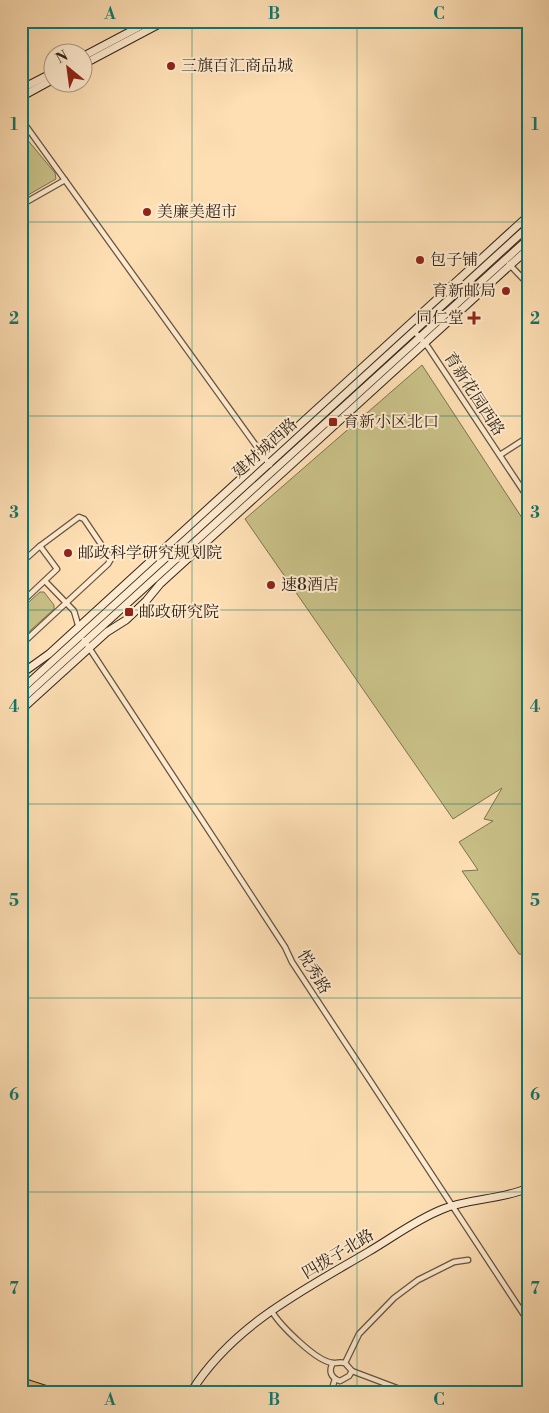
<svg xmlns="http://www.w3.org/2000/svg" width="549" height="1413" font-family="'Libre Bodoni','Noto Serif SC',serif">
	<rect width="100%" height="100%" fill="#fedfb4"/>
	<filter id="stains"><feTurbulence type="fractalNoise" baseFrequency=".004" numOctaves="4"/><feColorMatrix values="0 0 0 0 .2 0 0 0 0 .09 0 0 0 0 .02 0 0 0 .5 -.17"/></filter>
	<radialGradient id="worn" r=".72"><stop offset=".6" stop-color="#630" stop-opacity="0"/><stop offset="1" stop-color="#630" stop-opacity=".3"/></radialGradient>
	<g fill="#c8c087" stroke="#7d7250">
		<path d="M21,132L55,173L56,179L21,199Z"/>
		<path d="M422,365L528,527V955L519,954L462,871L478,870L459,842L493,821L484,819L502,788L453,819L245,519Z"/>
		<path d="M40,592H44L54,605V609L21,639V609Z"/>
	</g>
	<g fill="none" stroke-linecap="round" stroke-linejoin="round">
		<g stroke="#655340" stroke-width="7">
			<g id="street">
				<path d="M21,28L40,21"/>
				<path d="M21,119L270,465"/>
				<path d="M21,205L65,180"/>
				<path d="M509,264L528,284"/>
				<path d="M414,331L428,347L528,498"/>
				<path d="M500,455L528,437"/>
				<path d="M21,563L40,546L79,517L84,519L111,559L108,564L25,641"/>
				<path d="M45,581L74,611L79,628"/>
				<path d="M21,603L57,569L40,546"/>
				<path d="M84,640L285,947L292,962L528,1321"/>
				<path d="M271,1310C279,1324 317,1363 334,1363C338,1363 340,1362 345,1363L352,1371L349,1376L340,1381C331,1378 328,1371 333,1363"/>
				<path d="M345,1363L359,1334L394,1298L418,1280L454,1262L468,1260"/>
				<path d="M352,1371L405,1391"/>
				<path d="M331,1392L335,1379"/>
				<path d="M405,1392L412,1389L416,1392"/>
			</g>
		</g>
		<g stroke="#322419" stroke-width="9">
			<g id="secondary">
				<path d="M82,57L150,21"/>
				<path d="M82,65L165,21"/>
				<path d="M21,89L52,73"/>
				<path d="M21,97L52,80"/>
				<path d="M21,674L49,654L528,216"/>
				<path d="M21,690L528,227"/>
				<path d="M21,700L528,239"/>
				<path d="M21,710L107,632L126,620L146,601L160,584L528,249"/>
				<path d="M191,1392C233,1325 302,1291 368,1252C392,1238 417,1219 443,1209C470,1198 501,1200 528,1188"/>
			</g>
		</g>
		<g stroke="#322419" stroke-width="10">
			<path id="primary" d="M21,1382L52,1392"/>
		</g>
		<use href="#street" stroke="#feeace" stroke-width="4.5"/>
		<use href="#secondary" stroke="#feeace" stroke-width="7"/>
		<use href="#primary" stroke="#efc07a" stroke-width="8"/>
	</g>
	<path fill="none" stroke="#0f766e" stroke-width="1" stroke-opacity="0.55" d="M192,21V1392M357,21V1392M21,222H528M21,416H528M21,610H528M21,804H528M21,998H528M21,1192H528"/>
	<g fill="#8f2418" stroke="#feeace" stroke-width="2">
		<circle cx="171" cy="66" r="5"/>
		<circle cx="147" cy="212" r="5"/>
		<circle cx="420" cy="260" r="5"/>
		<circle cx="506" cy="291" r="5"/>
		<path d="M471.5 310.5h5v5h5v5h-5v5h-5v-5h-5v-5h5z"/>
		<rect x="328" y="417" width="10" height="10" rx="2.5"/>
		<circle cx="68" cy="553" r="5"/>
		<circle cx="271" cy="585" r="5"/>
		<rect x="124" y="607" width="10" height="10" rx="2.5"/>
	</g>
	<g text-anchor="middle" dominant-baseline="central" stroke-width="4" stroke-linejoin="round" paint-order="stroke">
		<g font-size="16" fill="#322419" stroke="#feeace" text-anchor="start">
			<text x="181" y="66">三旗百汇商品城</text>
			<text x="157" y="212">美廉美超市</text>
			<text x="430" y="260">包子铺</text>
			<text x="496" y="291" text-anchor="end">育新邮局</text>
			<text x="464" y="318" text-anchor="end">同仁堂</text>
			<text x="343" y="422">育新小区北口</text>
			<text x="78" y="553">邮政科学研究规划院</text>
			<text x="281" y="585">速8酒店</text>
			<text x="139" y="612">邮政研究院</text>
		</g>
		<g font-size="16" fill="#322419" stroke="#feeace">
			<text transform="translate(474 394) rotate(57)">育新花园西路</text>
			<text transform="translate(265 448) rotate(-42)">建材城西路</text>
			<text transform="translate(314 972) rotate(59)">悦秀路</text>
			<text transform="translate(338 1254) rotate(-31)">四拨子北路</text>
		</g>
	</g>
	<rect width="549" height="1413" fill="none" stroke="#fedfb4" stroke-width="55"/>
	<g transform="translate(68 68) rotate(331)"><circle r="24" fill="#feeace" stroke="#ac9b86"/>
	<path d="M0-4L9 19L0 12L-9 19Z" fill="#8f2418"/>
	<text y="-8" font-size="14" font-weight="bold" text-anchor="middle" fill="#322419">N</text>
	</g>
	<rect x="28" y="28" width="494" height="1358" fill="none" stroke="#0f766e" stroke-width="2"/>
	<g font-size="16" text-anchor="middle" font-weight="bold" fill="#0f766e">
		<text x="110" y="19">A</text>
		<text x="274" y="19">B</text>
		<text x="439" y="19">C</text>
		<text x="14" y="130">1</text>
		<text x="535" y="130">1</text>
		<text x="14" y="324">2</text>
		<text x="535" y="324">2</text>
		<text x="14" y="518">3</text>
		<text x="535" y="518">3</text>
		<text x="14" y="712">4</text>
		<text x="535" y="712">4</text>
		<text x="14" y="906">5</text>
		<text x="535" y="906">5</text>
		<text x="14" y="1100">6</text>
		<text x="535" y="1100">6</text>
		<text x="14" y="1294">7</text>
		<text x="535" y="1294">7</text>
		<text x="110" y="1405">A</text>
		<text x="274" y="1405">B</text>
		<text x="439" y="1405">C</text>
	</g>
	<rect width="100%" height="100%" filter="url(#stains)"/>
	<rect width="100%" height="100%" fill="url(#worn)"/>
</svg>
